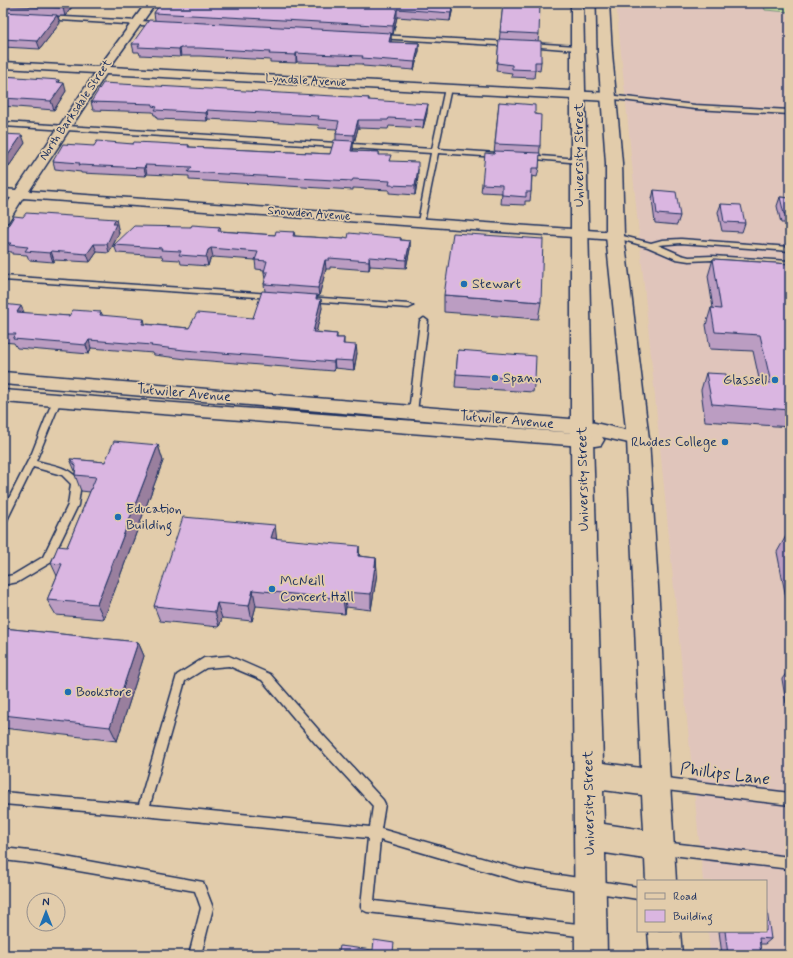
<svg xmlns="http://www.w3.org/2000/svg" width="793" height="958" font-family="Mynerve,sans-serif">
	<rect width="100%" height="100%" fill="#e2ccab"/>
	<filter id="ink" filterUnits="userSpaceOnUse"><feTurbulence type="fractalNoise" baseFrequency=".025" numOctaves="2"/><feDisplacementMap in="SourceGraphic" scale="8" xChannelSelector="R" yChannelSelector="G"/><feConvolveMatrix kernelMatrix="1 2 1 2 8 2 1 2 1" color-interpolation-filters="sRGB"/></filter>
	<g filter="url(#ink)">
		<path fill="#e0c5bb" d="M616,3H790V955H710L708,931H766V881H703Z"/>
		<path fill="#cde89e" stroke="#748c7e" d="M763,3H790V12L765,10Z"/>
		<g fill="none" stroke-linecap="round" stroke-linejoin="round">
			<g stroke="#1b2f5e" stroke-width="3">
				<g id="service">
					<path d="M46,16L157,22L160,24L157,26L44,19V17Z"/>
					<path d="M380,35L511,42L514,44L511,46L378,38L377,37Z"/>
					<path d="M530,43L577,46L580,48L577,50L528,46L527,45Z"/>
					<path d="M448,86L451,88L438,149L497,153L500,155L497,157L438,153L424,222L421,224L418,222L431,153L3,126V122L432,149L445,88Z"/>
					<path d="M608,95L695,105L790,110V114L695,109L606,98V96Z"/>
					<path d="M527,155L580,159L583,161L580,163L525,158L524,157Z"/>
					<path d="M615,234L651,243L662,240L681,239L790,247V251L681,243L658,245L681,255L689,257L712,256L790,261V265L712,260L689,261L676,259L648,247L613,237V235Z"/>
					<path d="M3,276L271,294L275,296L271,298L3,280Z"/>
					<path d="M307,297L409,304L413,306L409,308L310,301H307Z"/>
					<path d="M424,318L428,321L417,412L413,415L409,412L420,321Z"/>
					<path d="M57,397L61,400L36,461C53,465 71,467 81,483L78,505L50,563L18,582L3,585V577L13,575L43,557L68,505L71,484L62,475L33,467L6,522L3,523V510L32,453L53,400Z"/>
					<path d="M229,656L270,674L323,735L383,800L385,804L381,829L519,869L638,887V899L519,881L380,840L374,901L587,925L591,927L593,931L591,935L587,937L367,912L363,910L361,906L368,838L143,816L3,804V792L139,804L177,675L204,658ZM229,666L262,680L315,743L373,806L370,827L150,805L185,681L206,668Z"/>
					<path d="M658,777L790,793V805L658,789L654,787L652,783L654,779Z"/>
					<path d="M663,842L790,857V869L663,854L659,852L657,848L659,844Z"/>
					<path d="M3,848L38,852L203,882L213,908L201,955H189L201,908L195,891L38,864L3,860Z"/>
				</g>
			</g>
			<g stroke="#1b2f5e" stroke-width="3">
				<g id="minor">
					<path d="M146,3H156L110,67L608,93L612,95L614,97L612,99L608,101L106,74L29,191L615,232L620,233L622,236L620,239L615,240L23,198L8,222L3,223V209L11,198L3,197V189L16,190L95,73L3,68V62L99,67Z"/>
					<path d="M3,372L582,420L638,433L644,434L647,439L644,444L638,445L602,437L604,440L601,445L595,446H582L3,402V390L588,434L3,384Z"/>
				</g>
			</g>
			<g stroke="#1b2f5e" stroke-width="3">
				<g id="secondary">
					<path d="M571,3H583L593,440L603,763L641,768L627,439L606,236V163L598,53L597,3H609L612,53L622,163L624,236L649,439L676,881H646L645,859L605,853L607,955H575L571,440ZM603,790L642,795L644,830L604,824Z"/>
					<path d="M648,931H680L682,955H650Z"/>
				</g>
			</g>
			<use href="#service" fill="#e2ccab" fill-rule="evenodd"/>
			<use href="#minor" fill="#e2ccab" fill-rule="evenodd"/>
			<use href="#secondary" fill="#e2ccab" fill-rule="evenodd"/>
		</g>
		<g fill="#bb9dc2" stroke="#1b2f5e">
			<path d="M3,3H75L65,16H58L60,23L40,49L3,47Z"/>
			<path d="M161,3H454L450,21L397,17L393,34H391V42L419,43V51L414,70L363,66L362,64L297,62L296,63L270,62V60L200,56H181L180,57L140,55L139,52H134L132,44L155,20L154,13Z"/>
			<path d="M503,4L539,34L538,41L541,62L540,71L535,70L534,78L511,77L512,73L496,71Z"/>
			<path d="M3,76L60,82L66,91L54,110L3,106Z"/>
			<path d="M369,98V100L427,113L423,128L389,126L388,129L358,128L354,143H353V151L379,152V155L418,177L415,195L389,193V190L353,188V190L189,180V176L147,174L146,176L81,173V172L55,169L53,161L94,146L133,144L189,145V147L330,154L336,140V134L337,129L319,128L318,125L208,119L207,121L157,119L156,115H154L153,112L93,110L91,102Z"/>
			<path d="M499,102L535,114L540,146L539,168L537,177L532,176L531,192L530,201H525V205L501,204L502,193L481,192L482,184L494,154Z"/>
			<path d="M3,134L25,143L9,166H3Z"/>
			<path d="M654,190L680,216L677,225L655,223L652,199Z"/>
			<path d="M780,197L790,198V224V223H781L777,206Z"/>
			<path d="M721,204L745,223L742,232L722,231L718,212Z"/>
			<path d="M191,227H220L221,231L275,235L294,232L295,236L344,239L401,238V240L410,241V249L406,268L370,266L369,270L330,267V269H326L319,296H317V299L322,308L316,332L337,334V338H344V344L357,353L354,370L335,368L334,371L186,359L154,355L153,353L91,348L89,354L17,348L14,343L3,342V304L24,313L69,316L101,312L103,316L146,324L189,328L253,318L265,291L264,284L265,280L264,272V270L256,269L255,260L213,257L210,259L208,266L181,264L180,260L163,259L162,256L117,253L114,245Z"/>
			<path d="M118,228V229L119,233L109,253L97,252L90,262L54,260L53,262L29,260L27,255L12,254V252L3,251V234Z"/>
			<path d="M713,259L790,264V427L705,421L701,390L706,373L727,380L760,383L753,351L710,349L706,325L711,308H713L708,276Z"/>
			<path d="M444,295L541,302L538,319L444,312Z"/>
			<path d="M458,350L535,379L533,392L455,387Z"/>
			<path d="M158,445L163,461L104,619L56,615L47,600L57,576L51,563L67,547L90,492L81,491L75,475V471L70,459L105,462Z"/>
			<path d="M786,536H790V618L777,552Z"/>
			<path d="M277,539L360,556L376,558L377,573L371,610L346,607L345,614L256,606L252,621L222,618L219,627L160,621L154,606Z"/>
			<path d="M3,628L138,642L144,656L117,741L3,728Z"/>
			<path d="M790,668V704L786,703L782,679Z"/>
			<path d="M719,931H766L771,939L765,944H760L761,955H722Z"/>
		</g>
		<g fill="#997f9e" stroke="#1b2f5e">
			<path d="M67,3H75L65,16L63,8Z"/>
			<path d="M453,3H454L450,21L451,13Z"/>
			<path d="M397,9V17L393,34V26Z"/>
			<path d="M57,15L60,23L40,49L37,41Z"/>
			<path d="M391,33V41L389,50V42Z"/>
			<path d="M419,43V51L414,70L415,62Z"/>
			<path d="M180,48L181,56L180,57L179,49Z"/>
			<path d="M296,53L297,62L296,63Z"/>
			<path d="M59,80L61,87L64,83L66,91L54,110L51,101L57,82Z"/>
			<path d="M428,104L427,113L423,128L424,120Z"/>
			<path d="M207,110L208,119L207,121L206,113Z"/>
			<path d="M358,120V128L354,143V135Z"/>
			<path d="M22,135L25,143L9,166L6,158Z"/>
			<path d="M353,141V150L351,159V151Z"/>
			<path d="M145,165L147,174L146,176L144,168Z"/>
			<path d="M418,169V177L415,195V186Z"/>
			<path d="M116,219L119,233L109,253L107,244L113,224Z"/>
			<path d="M410,241V249L406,268V260Z"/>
			<path d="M94,244L97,252L90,262L87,254Z"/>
			<path d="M211,248L213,257L210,259L208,266L206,257L208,250Z"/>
			<path d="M51,251L54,260L53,262L50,253Z"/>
			<path d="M369,257L370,266L369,270Z"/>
			<path d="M325,260L326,269L319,296L318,288Z"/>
			<path d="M321,299L322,308L314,341L313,332Z"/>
			<path d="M21,306L25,314L17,312Z"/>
			<path d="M144,319L146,327L142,324Z"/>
			<path d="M89,340L91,348L89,354L86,345Z"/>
			<path d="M356,345L357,353L354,370L353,361Z"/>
			<path d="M334,360L335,368L334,371Z"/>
			<path d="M158,445L163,461L104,619L97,604Z"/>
			<path d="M275,525L277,541L271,538Z"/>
			<path d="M359,546L360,562L358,556Z"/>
			<path d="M376,558L377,573L371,610V594Z"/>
			<path d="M253,590L256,606L252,621L249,606Z"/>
			<path d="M344,592L346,607L345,614L343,599Z"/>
			<path d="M217,603L222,618L219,627L215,612Z"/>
			<path d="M138,642L144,656L117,741L110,727Z"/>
		</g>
		<g fill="#dab6e1" stroke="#1b2f5e">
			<path d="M3,3H67L63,8L3,5Z"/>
			<path d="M161,3H453L451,13L397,9L393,26L154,13Z"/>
			<path d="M506,3H540L539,34L500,32L503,4H505Z"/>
			<path d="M3,12L57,15L37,41L3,39Z"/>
			<path d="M149,20L391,33L389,42L419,43L415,62L362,58L363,56L314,54L296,53V55L269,54L270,52L199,48H180L179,49L138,47L140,44H132Z"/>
			<path d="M499,39L541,41V62H535V70L512,69V65L497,63Z"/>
			<path d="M3,76L59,80L57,82L64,83L51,101L3,98Z"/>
			<path d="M103,83L369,98L368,100L428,104L424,120L389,118L388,120H358L354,135L336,134L339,121L318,119L319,116L207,110L206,113L155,110L157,107L152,106L153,104L91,102Z"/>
			<path d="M499,102L535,105V114L541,115L540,146L495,144Z"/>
			<path d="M3,134L22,135L6,158H3Z"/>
			<path d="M334,140L353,141L351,151L379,152V155H391L389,161L418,162V169L415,186L389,185L390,181L353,179L352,181L188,172L192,167L145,165L144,168L79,165L80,163L53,161L63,144L94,146L97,141L133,144L134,142L156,143L189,145L188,147L330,154Z"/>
			<path d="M495,151L540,153L539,168H532L531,192H526V197L502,195V185L482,184L485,153L494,154Z"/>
			<path d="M654,190L676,192L680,216L657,214Z"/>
			<path d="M780,197L790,198V214H784Z"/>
			<path d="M721,204L741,205L745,223L724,222Z"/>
			<path d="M26,213L116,219L113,224H116L107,244H94L87,254L51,251L50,253L25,251L28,247L9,245L11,243H3V234L14,216L23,217Z"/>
			<path d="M192,225L220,227L218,231L275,235L276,231L294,232L293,236L344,239V237L348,238L349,233L401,238L400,240L410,241L406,260L369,257V261L329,258V260H325L318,288L264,284L268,272H264L267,261L255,260L258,252L211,248L208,250L206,257L179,255L181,251L161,250L162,248L114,245L134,226L191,227Z"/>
			<path d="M453,233L543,239L541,302L444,295Z"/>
			<path d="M713,259L790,264V410L712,404L706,373L726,374L727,380L771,383L760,335L715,332L711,308L721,309Z"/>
			<path d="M262,291L317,295L316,299H321L313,332L337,334L336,338H344L343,344L356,345L353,361L334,360V362L184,350L151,346L152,345L89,340L86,345L13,339L16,334H3V304L21,306L17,312L69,316L73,310L101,312L100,315L144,319L142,324L189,328L197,313L253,318Z"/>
			<path d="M458,350L536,356L535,379L456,374Z"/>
			<path d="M114,441L158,445L97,604L47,600L62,564L51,563L58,546L67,547L96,477L75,475L76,466L70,459L105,462Z"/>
			<path d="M183,517L275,525L271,538L359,546L358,556L376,558L371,594L344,592L343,599L253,590L249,606L217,603L215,612L154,606Z"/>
			<path d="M786,536H790V556Z"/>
			<path d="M3,628L138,642L110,727L3,715Z"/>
			<path d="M766,910H767L771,939L759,938L761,955H728L725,931H766Z"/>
			<path d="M374,940L394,943L393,952L413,954V955H338L340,946L373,950Z"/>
		</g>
	</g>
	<g fill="#1f6fb2" stroke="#e2ccab" stroke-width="1.5">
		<circle cx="464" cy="284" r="4"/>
		<circle cx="495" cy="378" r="4"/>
		<circle cx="775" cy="380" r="4"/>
		<circle cx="725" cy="442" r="4"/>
		<circle cx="118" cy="517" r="4"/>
		<circle cx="272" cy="589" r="4"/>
		<circle cx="68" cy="692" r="4"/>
	</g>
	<g text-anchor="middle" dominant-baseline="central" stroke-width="3.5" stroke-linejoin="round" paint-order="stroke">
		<g font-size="12" fill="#1b2f5e" stroke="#e2ccab">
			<text transform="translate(306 81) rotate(3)">Lyndale Avenue</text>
			<text transform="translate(76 110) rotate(-56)">North Barksdale Street</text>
			<text transform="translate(309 214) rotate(4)">Snowden Avenue</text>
		</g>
		<g font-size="14" fill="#1b2f5e" stroke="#e2ccab">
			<text transform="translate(579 155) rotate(-90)">University Street</text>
			<text transform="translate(184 393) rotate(5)">Tutwiler Avenue</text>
			<text transform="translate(507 420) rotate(5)">Tutwiler Avenue</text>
			<text transform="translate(583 479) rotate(-91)">University Street</text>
			<text transform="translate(589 803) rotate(-91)">University Street</text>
		</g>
		<g font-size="14" fill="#1b2f5e" stroke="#e2ccab" text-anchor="start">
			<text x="472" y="284">Stewart</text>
			<text x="503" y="378">Spann</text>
			<text x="767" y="380" text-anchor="end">Glassell</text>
			<text x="717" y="442" text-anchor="end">Rhodes College</text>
			<text x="126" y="509">Education<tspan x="126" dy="16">Building</tspan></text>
			<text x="280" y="581">McNeill<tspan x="280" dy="16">Concert Hall</tspan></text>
			<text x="76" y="692">Bookstore</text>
		</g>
		<g font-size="17" fill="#1b2f5e" stroke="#e2ccab">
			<text transform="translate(725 774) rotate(7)">Phillips Lane</text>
		</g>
	</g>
	<rect width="793" height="958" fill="none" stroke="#e2ccab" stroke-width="16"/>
	<rect x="8" y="8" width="777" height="942" fill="none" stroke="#1b2f5e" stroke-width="1.5" filter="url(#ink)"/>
	<rect x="637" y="880" width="130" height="52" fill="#e2ccab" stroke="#928d8c"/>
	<rect x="645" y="893" width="20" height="6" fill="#e2ccab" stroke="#928d8c"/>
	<text x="673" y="900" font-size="12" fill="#1b2f5e">Road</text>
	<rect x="645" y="910" width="20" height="12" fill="#dab6e1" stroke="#928d8c"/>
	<text x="673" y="920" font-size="12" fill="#1b2f5e">Building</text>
	<g transform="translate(46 912)"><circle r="19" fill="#e2ccab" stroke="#928d8c"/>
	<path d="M0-3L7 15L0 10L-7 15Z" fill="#1f6fb2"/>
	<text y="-6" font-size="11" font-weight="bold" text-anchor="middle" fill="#1b2f5e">N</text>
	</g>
</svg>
